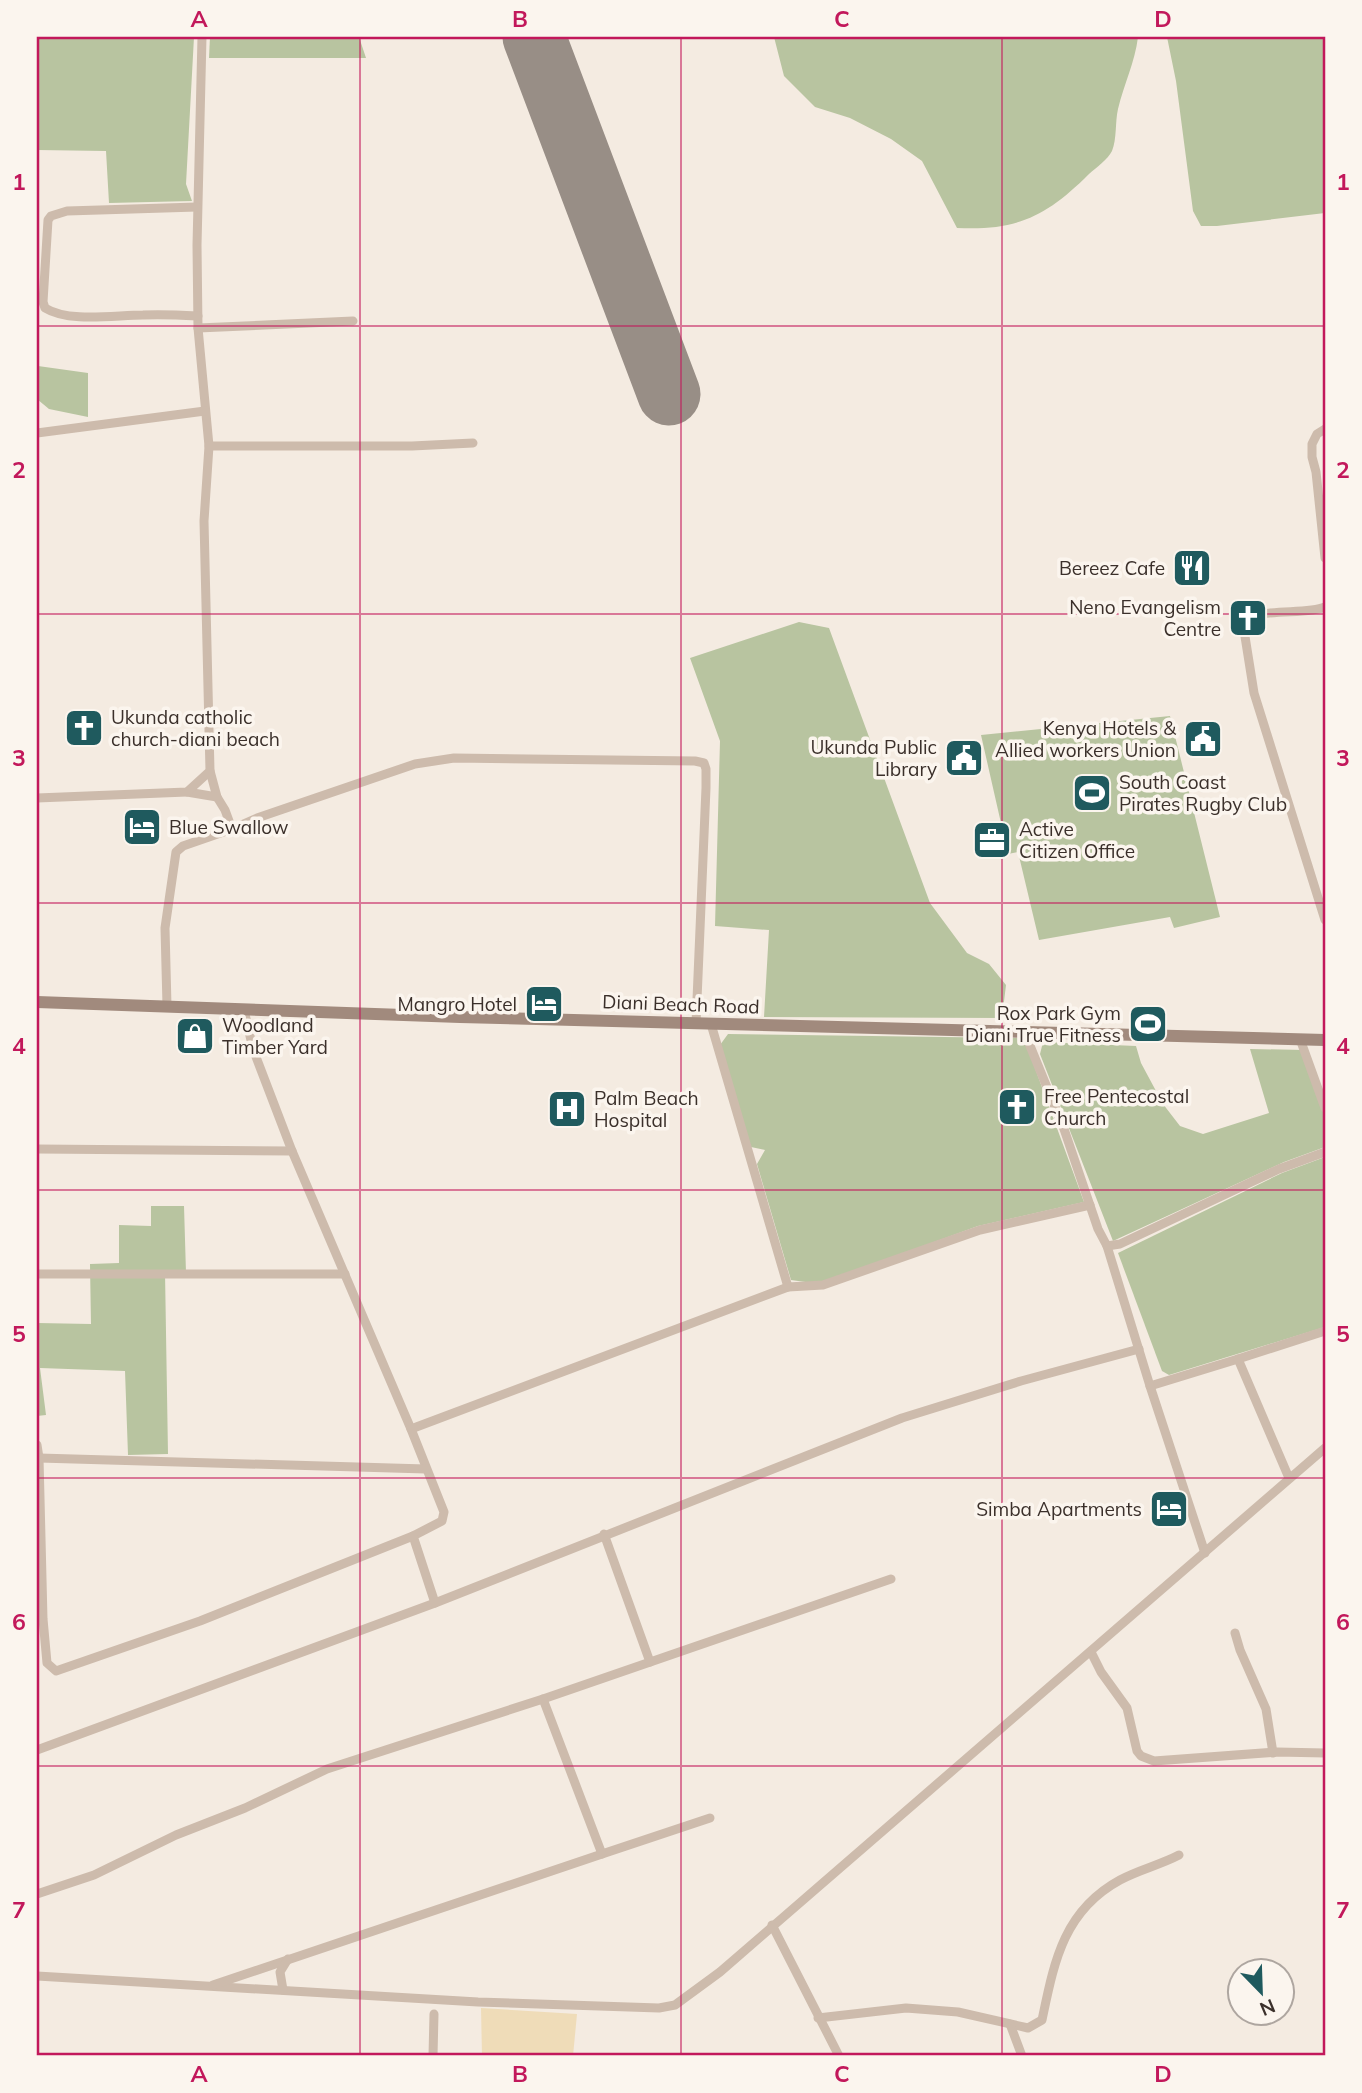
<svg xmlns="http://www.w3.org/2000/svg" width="1362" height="2093" font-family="Mulish,sans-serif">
	<rect width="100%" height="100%" fill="#f4ebe1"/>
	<g fill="#b8c4a0">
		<path d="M37,37H194L186,184L192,201L109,203L106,151L37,150Z"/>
		<path d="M210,37H359L366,58H209Z"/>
		<path d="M774,37H1138C1135,62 1124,84 1118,109C1115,122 1117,139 1112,151C1108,159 1096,168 1089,174C1047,216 1017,231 957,228L922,161L891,139L850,118L815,107L784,76Z"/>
		<path d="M1167,37H1325V213L1217,226H1201L1193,211L1176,81Z"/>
		<path d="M37,358L38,366L88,373V417L49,409L37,399Z"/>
		<path d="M799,622L829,628L930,903L967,953L989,964L1006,985L1002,1018L764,1017L769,930L715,926L720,741L690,658Z"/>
		<path d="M1170,716L1220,917L1174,928L1170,917L1039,940L1018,852L1008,854L981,735Z"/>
		<path d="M728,1034L1024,1038L1084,1202L978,1226L820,1284L791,1280L757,1164L765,1150L751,1147L720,1045Z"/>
		<path d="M1043,1042L1136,1046L1141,1063L1163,1104L1180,1126L1203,1134L1269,1113L1250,1049L1304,1050L1325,1117V1147L1284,1162L1113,1241L1040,1054Z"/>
		<path d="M1325,1157V1327L1169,1375L1162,1371L1118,1253L1282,1173Z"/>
		<path d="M151,1206H184L186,1273L165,1272L168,1454L128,1455L125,1371L40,1368L46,1415L37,1416V1323L91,1324L90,1264L119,1263V1225L151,1226Z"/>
	</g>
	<path fill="#efdcb8" d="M481,2008L577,2014L573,2056H482Z"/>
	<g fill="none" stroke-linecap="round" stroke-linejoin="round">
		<path stroke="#988e86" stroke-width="63" d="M534,37L669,394"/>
		<g stroke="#cdbbac" stroke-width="9">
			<path d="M202,37L197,245L198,328L209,446"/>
			<path d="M197,207L67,211L51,216L48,220L43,302L45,308C69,323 115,315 143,315C161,314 180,315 198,316"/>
			<path d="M198,328L353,321"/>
			<path d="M1325,429L1317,434L1312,444V457L1316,472L1325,558"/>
			<path d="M37,433L205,411"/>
			<path d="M1325,607C1304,616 1256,606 1243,624L1254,693L1325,920"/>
			<path d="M210,771L217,797L225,810L232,829L257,818L415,764L454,758L695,761L704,763L706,769V788L696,1023"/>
			<path d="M187,792L217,797"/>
			<path d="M37,798L187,792L210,771L204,521L209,446H412L473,443"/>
			<path d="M167,1006L165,928L176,852L183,846L232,829"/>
			<path d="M244,1010L253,1049L292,1151L411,1429L444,1512L442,1521L413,1536L435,1603"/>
			<path d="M711,1024L788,1287L823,1285L980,1230L1090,1205"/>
			<path d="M1024,1031L1064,1129L1098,1229L1107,1246L1150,1386L1238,1359L1289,1478"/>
			<path d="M1300,1039L1325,1108"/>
			<path d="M37,1149L292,1151"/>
			<path d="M1107,1246L1120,1244L1279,1169L1325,1152"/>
			<path d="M37,1274H345"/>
			<path d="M1238,1359L1325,1331"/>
			<path d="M1150,1386L1205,1553"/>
			<path d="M411,1429L788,1287"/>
			<path d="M37,1445L39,1458L43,1619L47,1663L56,1671L200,1621L413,1536"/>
			<path d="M39,1458L426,1469"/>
			<path d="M604,1534L650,1662"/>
			<path d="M1235,1633L1240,1650L1266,1709L1273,1753"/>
			<path d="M1091,1652L1101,1672L1127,1708L1137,1751L1141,1756L1154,1761L1277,1752L1325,1753"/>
			<path d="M37,1750L435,1603L902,1418L1021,1381L1139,1349"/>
			<path d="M602,1854L710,1818"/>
			<path d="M37,1894L94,1875L176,1835L245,1808L327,1769L543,1699L891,1579"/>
			<path d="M772,1925L839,2056"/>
			<path d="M37,1976L478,2002L659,2008L675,2005L720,1972L1325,1448"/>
			<path d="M213,1985L602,1854L543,1699"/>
			<path d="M283,1990L280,1972L288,1959"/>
			<path d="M818,2018L906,2008L958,2012L1028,2028L1042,2020C1054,1963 1063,1911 1120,1880C1138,1870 1160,1865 1179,1855"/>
			<path d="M1010,2024L1022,2056"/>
			<path d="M433,2056L434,2014"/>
		</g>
		<path stroke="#a18a7d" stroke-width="12" d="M37,1002L460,1017L1325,1040"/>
	</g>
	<path fill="none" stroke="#c2185b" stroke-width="2" stroke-opacity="0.55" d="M360,37V2056M681,37V2056M1002,37V2056M37,326H1325M37,614H1325M37,903H1325M37,1190H1325M37,1478H1325M37,1766H1325"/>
	<defs>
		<g id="restaurant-square" transform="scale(2.0125)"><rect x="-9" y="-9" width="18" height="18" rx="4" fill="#1f5a5e" stroke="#fbf5ee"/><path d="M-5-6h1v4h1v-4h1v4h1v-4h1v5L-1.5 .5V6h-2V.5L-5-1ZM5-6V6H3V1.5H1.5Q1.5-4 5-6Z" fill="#fff"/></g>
		<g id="church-square" transform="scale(2.0125)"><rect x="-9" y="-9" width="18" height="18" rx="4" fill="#1f5a5e" stroke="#fbf5ee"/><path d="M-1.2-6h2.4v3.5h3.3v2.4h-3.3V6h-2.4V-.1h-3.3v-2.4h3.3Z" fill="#fff"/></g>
		<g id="civic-square" transform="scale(2.0125)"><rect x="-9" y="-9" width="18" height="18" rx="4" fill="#1f5a5e" stroke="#fbf5ee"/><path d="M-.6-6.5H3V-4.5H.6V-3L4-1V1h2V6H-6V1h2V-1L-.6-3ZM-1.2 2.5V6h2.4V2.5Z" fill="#fff"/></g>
		<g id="stadium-square" transform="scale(2.0125)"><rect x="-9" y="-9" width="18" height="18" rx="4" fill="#1f5a5e" stroke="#fbf5ee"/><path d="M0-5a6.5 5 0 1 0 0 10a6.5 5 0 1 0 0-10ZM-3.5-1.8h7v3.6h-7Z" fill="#fff"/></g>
		<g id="hotel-square" transform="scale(2.0125)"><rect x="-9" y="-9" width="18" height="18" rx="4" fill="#1f5a5e" stroke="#fbf5ee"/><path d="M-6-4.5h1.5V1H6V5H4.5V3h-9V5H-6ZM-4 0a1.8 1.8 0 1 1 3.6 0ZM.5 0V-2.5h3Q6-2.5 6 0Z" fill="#fff"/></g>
		<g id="office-square" transform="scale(2.0125)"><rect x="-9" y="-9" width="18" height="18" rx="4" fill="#1f5a5e" stroke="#fbf5ee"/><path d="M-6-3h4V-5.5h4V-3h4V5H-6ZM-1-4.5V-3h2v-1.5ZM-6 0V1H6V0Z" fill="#fff"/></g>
		<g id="shop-square" transform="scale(2.0125)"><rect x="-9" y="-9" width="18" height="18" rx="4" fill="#1f5a5e" stroke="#fbf5ee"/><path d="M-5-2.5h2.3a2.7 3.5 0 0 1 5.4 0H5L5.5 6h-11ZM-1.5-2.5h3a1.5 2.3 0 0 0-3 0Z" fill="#fff"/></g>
		<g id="hospital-square" transform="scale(2.0125)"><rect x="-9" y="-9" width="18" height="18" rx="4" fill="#1f5a5e" stroke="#fbf5ee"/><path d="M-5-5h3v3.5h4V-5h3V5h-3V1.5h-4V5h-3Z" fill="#fff"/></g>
	</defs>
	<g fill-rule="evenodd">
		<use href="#restaurant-square" x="1192" y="568"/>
		<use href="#church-square" x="1248" y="618"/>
		<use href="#church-square" x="84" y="728"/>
		<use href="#civic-square" x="1203" y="739"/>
		<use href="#civic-square" x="964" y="758"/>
		<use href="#stadium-square" x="1092" y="793"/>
		<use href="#hotel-square" x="142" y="827"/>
		<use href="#office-square" x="992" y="840"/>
		<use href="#hotel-square" x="544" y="1004"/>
		<use href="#stadium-square" x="1148" y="1024"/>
		<use href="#shop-square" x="195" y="1036"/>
		<use href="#church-square" x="1017" y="1107"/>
		<use href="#hospital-square" x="567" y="1109"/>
		<use href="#hotel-square" x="1169" y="1509"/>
	</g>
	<g text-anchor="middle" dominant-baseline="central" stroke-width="7" stroke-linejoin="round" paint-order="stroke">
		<g font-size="19" fill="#3b302b" stroke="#fbf5ee" text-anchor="end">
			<text x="1165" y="568">Bereez Cafe</text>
			<text x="1221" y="607">Neno Evangelism<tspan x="1221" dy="22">Centre</tspan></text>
			<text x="111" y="717" text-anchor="start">Ukunda catholic<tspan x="111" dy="22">church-diani beach</tspan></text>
			<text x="1176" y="728">Kenya Hotels &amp;<tspan x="1176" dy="22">Allied workers Union</tspan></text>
			<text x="937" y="747">Ukunda Public<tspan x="937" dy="22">Library</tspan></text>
			<text x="1119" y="782" text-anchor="start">South Coast<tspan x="1119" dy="22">Pirates Rugby Club</tspan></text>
			<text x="169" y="827" text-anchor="start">Blue Swallow</text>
			<text x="1019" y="829" text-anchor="start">Active<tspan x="1019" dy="22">Citizen Office</tspan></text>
			<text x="517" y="1004">Mangro Hotel</text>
			<text x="1121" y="1013">Rox Park Gym<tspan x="1121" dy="22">Diani True Fitness</tspan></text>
			<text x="222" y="1025" text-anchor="start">Woodland<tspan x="222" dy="22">Timber Yard</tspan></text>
			<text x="1044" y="1096" text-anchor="start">Free Pentecostal<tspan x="1044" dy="22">Church</tspan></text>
			<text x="594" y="1098" text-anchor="start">Palm Beach<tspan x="594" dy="22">Hospital</tspan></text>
			<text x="1142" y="1509">Simba Apartments</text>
		</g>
		<g font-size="19" fill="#3b302b" stroke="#fbf5ee">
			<text transform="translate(681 1004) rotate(2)">Diani Beach Road</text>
		</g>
	</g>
	<rect width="1362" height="2093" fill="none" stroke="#fbf5ee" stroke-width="77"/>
	<g transform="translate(1261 1992) rotate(157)"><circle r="33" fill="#fbf5ee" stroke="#aea6a0" stroke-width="2"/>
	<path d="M0-5L12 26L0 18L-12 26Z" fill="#1f5a5e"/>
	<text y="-10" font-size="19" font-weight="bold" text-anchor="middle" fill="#3b302b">N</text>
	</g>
	<rect x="38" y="38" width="1286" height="2016" fill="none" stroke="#c2185b" stroke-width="2.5"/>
	<g font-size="23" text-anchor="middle" font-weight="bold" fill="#c2185b">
		<text x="199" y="27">A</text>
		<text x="520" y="27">B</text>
		<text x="842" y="27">C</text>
		<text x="1163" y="27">D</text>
		<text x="19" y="190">1</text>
		<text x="1343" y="190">1</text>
		<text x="19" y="478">2</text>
		<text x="1343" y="478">2</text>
		<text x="19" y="766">3</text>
		<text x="1343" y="766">3</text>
		<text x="19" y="1054">4</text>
		<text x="1343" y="1054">4</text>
		<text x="19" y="1342">5</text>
		<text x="1343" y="1342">5</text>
		<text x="19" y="1630">6</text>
		<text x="1343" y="1630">6</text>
		<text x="19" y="1918">7</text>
		<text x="1343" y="1918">7</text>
		<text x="199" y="2082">A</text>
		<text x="520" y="2082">B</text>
		<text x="842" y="2082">C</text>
		<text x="1163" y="2082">D</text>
	</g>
</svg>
